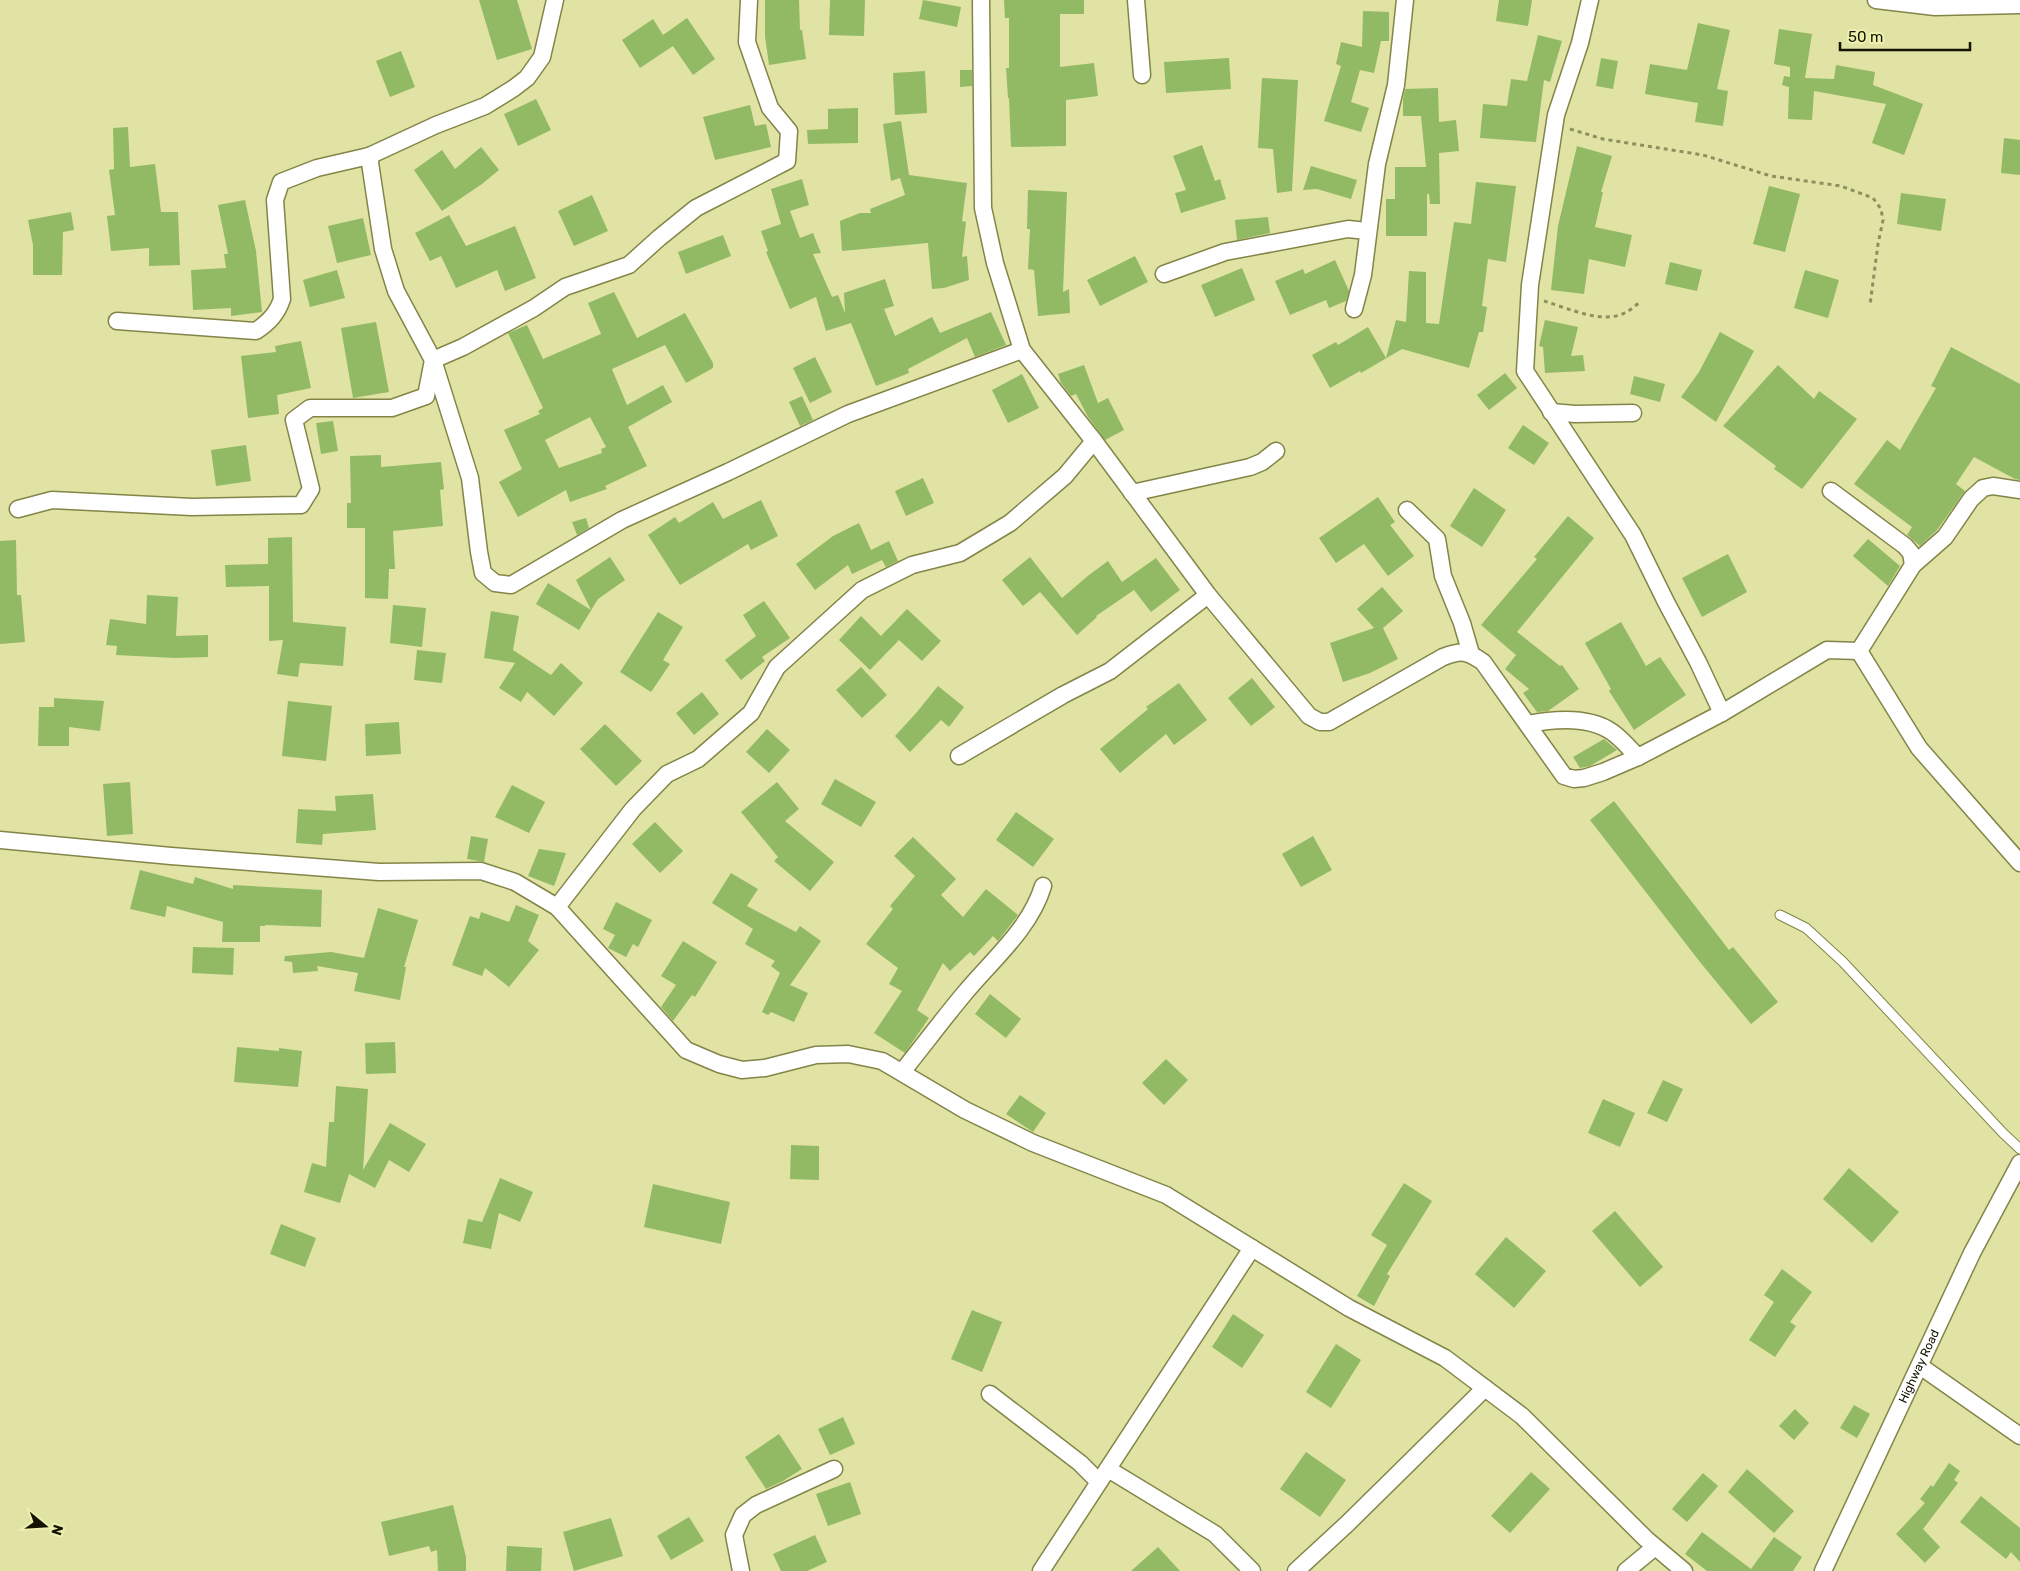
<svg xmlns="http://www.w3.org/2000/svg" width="2020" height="1571" font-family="Rubik,sans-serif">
	<rect width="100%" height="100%" fill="#e0e3a3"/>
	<g fill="#92ba65" fill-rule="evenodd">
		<path d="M479,0H517L532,49L497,60Z"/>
		<path d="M765,0H799L800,30H802L806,59L769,65L765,36Z"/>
		<path d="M830,0H865L864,36L829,35Z"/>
		<path d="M923,0L961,7L957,27L919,19Z"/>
		<path d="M1004,0H1084V14H1060V67L1094,63L1098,96L1066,100V146L1011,147L1009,98H1008L1006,68H1009V18H1005Z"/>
		<path d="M1499,0H1532L1528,26L1496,21Z"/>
		<path d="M1363,11L1389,12V41H1381L1374,73L1360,70L1351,102L1369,108L1361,132L1324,121L1341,66L1336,64L1341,42L1362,47Z"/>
		<path d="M687,18L715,59L693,75L673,46L640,68L622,40L653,19L663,35Z"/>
		<path d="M1698,23L1730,30L1717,89L1728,91L1723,126L1695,122L1698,103L1645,94L1650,64L1687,70Z"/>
		<path d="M1779,29L1812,34L1805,78L1834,79L1836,65L1875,72L1873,85L1923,104L1904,155L1872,143L1886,104L1814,91L1812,120L1788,119L1789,87L1782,85L1784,76L1790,77V67L1774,64Z"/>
		<path d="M1538,35L1562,41L1550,82L1544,80L1536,142L1480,138L1483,104L1507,106L1511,79L1527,81Z"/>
		<path d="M401,51L415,87L390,97L376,61Z"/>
		<path d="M1229,58L1231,89L1166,93L1164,62Z"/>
		<path d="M1601,58L1618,61L1613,89L1596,86Z"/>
		<path d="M960,70H972V86L960,87Z"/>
		<path d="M925,71L927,113L895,115L893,73Z"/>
		<path d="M1262,78L1298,80L1292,191L1277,193L1273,149L1258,148Z"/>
		<path d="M1438,88L1439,122L1456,120L1459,151L1439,153L1440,204H1430L1429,194H1427V236H1386V199H1395V167H1426L1421,116H1403V99L1405,89Z"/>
		<path d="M536,99L551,130L518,146L504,114Z"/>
		<path d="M750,105L755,126L766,124L771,147L715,160L703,117Z"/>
		<path d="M858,108V143L808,144L807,130L828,129V109Z"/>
		<path d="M901,121L909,175L967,183L962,221L966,222L962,257L967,256L969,280L944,288L932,289L928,243L842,251L840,221L860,213H871L870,209L905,195L900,178L891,181L883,124Z"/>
		<path d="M128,127L130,167L155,164L161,212H178L180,265L149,266V248L111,251L107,216L115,215L109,170L114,169L113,128Z"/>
		<path d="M2004,138L2020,140V175L2001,173Z"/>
		<path d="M1202,145L1215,181L1220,179L1226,199L1181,213L1175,193L1186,190L1173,156Z"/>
		<path d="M1577,146L1612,156L1601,192H1603L1595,227L1632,235L1625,267L1589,259L1584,294L1551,290L1558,226Z"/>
		<path d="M481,147L499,170L482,184L442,211L414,170L442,150L455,169Z"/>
		<path d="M1311,166L1357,180L1351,199L1317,189L1303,190Z"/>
		<path d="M802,179L809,205L790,211L800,238L813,233L821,253L813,254L832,297L838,295L845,313L844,293L885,279L894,306L884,309L895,336L932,317L940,333L991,312L1006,345L975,357L967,338L908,369L909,373L876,386L851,323L826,331L816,297L790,309L766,252L768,251L761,231L781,224L771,189Z"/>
		<path d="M1476,182L1516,186L1506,262L1488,259L1482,306L1487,307L1483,332H1479L1469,368L1402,349L1361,373L1360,371L1330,388L1312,355L1336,342L1338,345L1368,327L1386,358L1396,320L1406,322L1409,271L1426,272V323L1439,324L1454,222L1471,224Z"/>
		<path d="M1769,186L1800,194L1785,252L1753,244Z"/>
		<path d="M1028,190L1067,192L1063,292L1069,289L1070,313L1038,316L1034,270L1028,269L1030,229H1027Z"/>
		<path d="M1901,193L1946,199L1941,231L1897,224Z"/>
		<path d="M592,195L608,231L574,246L558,211Z"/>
		<path d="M245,200L256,251L262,312L231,316V308L193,310L191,270L226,268L224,254H228L218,205Z"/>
		<path d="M71,212L74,230L63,232L62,275H33V245L28,220Z"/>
		<path d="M449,215L466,246L515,226L536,278L505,291L497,270L456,288L441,256L430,261L415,233Z"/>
		<path d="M1268,217L1270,233L1237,240L1235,220Z"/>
		<path d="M363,218L371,255L337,263L328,226Z"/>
		<path d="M723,235L731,256L686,274L678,252Z"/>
		<path d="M1135,256L1148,282L1100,306L1087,280Z"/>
		<path d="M1335,260L1349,291L1346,301L1329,308L1326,300L1290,315L1275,281L1303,269L1305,274Z"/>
		<path d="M1670,262L1702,270L1697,291L1665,284Z"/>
		<path d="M1242,268L1255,300L1215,317L1201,285Z"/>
		<path d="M337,270L345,298L310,307L303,280Z"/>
		<path d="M1805,270L1839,280L1828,318L1794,308Z"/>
		<path d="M614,292L637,338L685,313L713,363V368L686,383L665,345L612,369L627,405L663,385L672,402L628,427L647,466L605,486L607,489L570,502L566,490L518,517L499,482L522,469L504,430L540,414L538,411L543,408L508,333L527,325L543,359L601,334L588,303ZM590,417L606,447L601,449L602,453L559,468L545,440Z"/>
		<path d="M1545,320L1578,327L1571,356L1583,355L1585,371L1545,373L1543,347L1539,346Z"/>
		<path d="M376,322L389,392L353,398L341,328Z"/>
		<path d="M1720,332L1754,351L1716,422L1681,397L1699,372Z"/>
		<path d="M301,341L311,388L277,395L279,414L248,418L241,356L276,352L275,346Z"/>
		<path d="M1951,347L2020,384V480L2015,479L1974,457L1956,484L1965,491L1937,530L1920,546L1907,535L1912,527L1854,484L1887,440L1900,450L1936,388L1931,386Z"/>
		<path d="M815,357L832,392L810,403L793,368Z"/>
		<path d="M1084,365L1098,403L1108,398L1124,430L1105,440L1088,417L1076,394L1071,396L1061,383L1058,374Z"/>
		<path d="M1778,365L1814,399L1819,391L1857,419L1802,489L1774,469L1776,466L1723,426Z"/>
		<path d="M1505,373L1517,388L1489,410L1477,395Z"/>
		<path d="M1022,374L1039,408L1008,423L992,390Z"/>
		<path d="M1634,376L1665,384L1660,402L1630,394Z"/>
		<path d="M802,396L813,420L800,426L789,402Z"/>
		<path d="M333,421L338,451L321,454L316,423Z"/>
		<path d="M1523,425L1549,443L1534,465L1508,448Z"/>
		<path d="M246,445L251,481L216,486L211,450Z"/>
		<path d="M381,455V467L441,462L444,489L440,490L443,526L393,531L395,569H389L388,599L365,598V528H347V503H351L350,456Z"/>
		<path d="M923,478L934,503L906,516L895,491Z"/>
		<path d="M1474,488L1506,510L1482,547L1450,526Z"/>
		<path d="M1378,497L1395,522L1390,525L1414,556L1388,576L1364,544L1336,563L1319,538Z"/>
		<path d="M761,500L778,536L751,550L748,544L680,585L648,535L675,517L679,523L713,502L723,519Z"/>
		<path d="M1568,516L1594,538L1517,632L1560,666L1562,665L1579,689L1548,711L1537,712L1523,693L1529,689L1505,669L1516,655L1481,625L1537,559L1534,557Z"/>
		<path d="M586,518L589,528L577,535L572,522Z"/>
		<path d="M859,523L871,550L889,541L898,561L886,567L882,560L852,574L848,565L815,590L796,564L833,536Z"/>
		<path d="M292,537L293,622L346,627L343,666L300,663L298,677L277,674L283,640L269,641V586L226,587L225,565L268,564V538Z"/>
		<path d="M1868,539L1900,566L1888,586L1853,556Z"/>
		<path d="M16,540L17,595H21L25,642L0,644V541Z"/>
		<path d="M1728,554L1747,592L1702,617L1682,578Z"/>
		<path d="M610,557L625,580L598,599L579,630L536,604L548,583L591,610L576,580Z"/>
		<path d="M1030,557L1062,598L1089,575L1108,561L1122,582L1156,558L1180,590L1151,612L1134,590L1096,616L1097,617L1077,635L1040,592L1023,606L1002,580Z"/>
		<path d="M1382,587L1403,611L1383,628L1398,659L1370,673L1343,682L1330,643L1374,628L1357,609Z"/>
		<path d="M147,595L178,597L176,636L208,635V657L175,658L116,655L117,646L106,645L110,619L146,624Z"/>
		<path d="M764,601L790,638L762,657L765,661L741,680L725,660L756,636L743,615Z"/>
		<path d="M393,605L426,608L422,647L390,643Z"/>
		<path d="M907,609L941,641L922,661L899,640L870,670L839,640L861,616L881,636Z"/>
		<path d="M491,611L519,616L513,650L551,675L561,663L583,683L554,716L527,692L521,702L499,688L515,663L484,658Z"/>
		<path d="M658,612L683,627L663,660L670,664L651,692L620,672Z"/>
		<path d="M1621,622L1646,666L1660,657L1686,695L1634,730L1609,691L1611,689L1585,643Z"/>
		<path d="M417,650L446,653L442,683L414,680Z"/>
		<path d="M861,667L887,695L862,718L836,690Z"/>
		<path d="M1252,678L1275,707L1251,726L1228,698Z"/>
		<path d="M1179,683L1207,720L1174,745L1166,734L1120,773L1100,749L1148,709L1146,707Z"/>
		<path d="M938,686L964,707L949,727L941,720L910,752L895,736L917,712Z"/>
		<path d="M702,692L719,714L694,735L676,713Z"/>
		<path d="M54,698L104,701L100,731L69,727V746H38L39,707H54Z"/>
		<path d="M288,701L332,706L326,761L282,756Z"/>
		<path d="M399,722L401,754L366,756L365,724Z"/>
		<path d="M605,724L642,761L616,786L580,749Z"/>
		<path d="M767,729L790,750L769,773L746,752Z"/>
		<path d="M1604,739L1617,750L1590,766L1580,768L1573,757Z"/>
		<path d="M835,779L876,802L861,827L821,804Z"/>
		<path d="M130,782L133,834L107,836L103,784Z"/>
		<path d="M777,782L799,809L785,821L834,862L810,891L774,861L778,857L741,812Z"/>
		<path d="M512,785L545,802L529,833L495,817Z"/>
		<path d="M373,794L376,830L323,834L322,845L296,843L298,809L336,811L335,796Z"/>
		<path d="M1614,801L1729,950L1733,947L1778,1002L1751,1024L1700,962L1590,820Z"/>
		<path d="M1016,812L1054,839L1033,867L996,840Z"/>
		<path d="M655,822L683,851L660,873L632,844Z"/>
		<path d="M471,836L488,839L484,862L467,859Z"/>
		<path d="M1313,836L1332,870L1301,887L1282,854Z"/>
		<path d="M913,837L956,879L941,895L963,917L986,889L1018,915L998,941L993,936L974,956L970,952L950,971L943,963L917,1010L929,1018L905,1053L874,1033L902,991L889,984L898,968L866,944L893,909L890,906L915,876L894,856Z"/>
		<path d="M539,849L566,853L554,886L528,876Z"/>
		<path d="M140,870L193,884L195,877L233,889V885L322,890L321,927L265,925V926H260V942H222L223,922L167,906L165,917L130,909Z"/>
		<path d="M731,873L758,889L747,906L796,932L800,926L821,941L790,985L808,993L794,1022L771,1012L768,1015L762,1012L780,973L771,966L775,961L745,944L753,929L712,903Z"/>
		<path d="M616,902L652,920L638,947L633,944L626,957L608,948L615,935L603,929Z"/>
		<path d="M516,905L539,915L528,941L539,950L509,987L485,968L482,976L452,965L470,916L479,919L481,912L509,922Z"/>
		<path d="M378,908L418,920L404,967H406L400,1000L354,991L358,973L317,966L318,971L293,973L292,962L284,961L285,956L331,952L364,958Z"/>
		<path d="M683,941L717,962L695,997L692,995L673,1021L661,1007L676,985L661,976Z"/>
		<path d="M193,947L234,948L233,975L192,973Z"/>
		<path d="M990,994L1021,1019L1006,1038L975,1014Z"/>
		<path d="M395,1042L396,1073L366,1074L365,1043Z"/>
		<path d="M237,1047L279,1051V1048L302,1051L298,1087L234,1082Z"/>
		<path d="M1166,1059L1188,1080L1164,1105L1142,1083Z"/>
		<path d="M1663,1080L1683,1089L1667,1122L1647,1113Z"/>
		<path d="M336,1086L368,1089L363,1170L390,1123L426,1144L409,1172L389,1160L375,1188L349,1174L340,1203L304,1192L312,1163L326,1167L329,1122H334Z"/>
		<path d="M1020,1095L1046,1113L1033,1132L1006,1114Z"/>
		<path d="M1603,1099L1635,1113L1620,1147L1588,1133Z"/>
		<path d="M791,1145L819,1146V1180L790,1179Z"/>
		<path d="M1849,1168L1899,1212L1872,1243L1823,1199Z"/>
		<path d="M500,1178L533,1192L520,1222L499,1213L491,1249L463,1243L468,1219L482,1222Z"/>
		<path d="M1404,1183L1432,1201L1387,1274L1390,1276L1374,1306L1357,1296L1387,1245L1371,1235Z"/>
		<path d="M653,1184L730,1202L721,1244L644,1227Z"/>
		<path d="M1615,1211L1663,1267L1640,1287L1592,1231Z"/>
		<path d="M281,1224L316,1238L305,1267L270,1254Z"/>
		<path d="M1506,1237L1546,1271L1514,1308L1475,1274Z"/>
		<path d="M1782,1269L1812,1292L1790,1322L1796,1326L1775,1357L1749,1340L1774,1302L1764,1295Z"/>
		<path d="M972,1310L1002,1322L982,1372L951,1359Z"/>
		<path d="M1233,1314L1264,1335L1242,1368L1212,1347Z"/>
		<path d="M1336,1344L1361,1360L1331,1408L1306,1392Z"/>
		<path d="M1854,1405L1870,1414L1857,1438L1840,1428Z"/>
		<path d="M1795,1409L1809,1423L1794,1440L1779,1426Z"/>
		<path d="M843,1417L855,1444L830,1455L818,1429Z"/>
		<path d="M779,1434L802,1469L783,1481L766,1489L745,1457Z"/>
		<path d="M1306,1452L1346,1480L1320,1517L1280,1489Z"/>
		<path d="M1949,1463L1960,1471L1954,1480L1958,1483L1923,1529L1940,1547L1925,1563L1896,1534L1925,1503L1920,1499L1931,1485L1933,1487Z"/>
		<path d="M1747,1469L1794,1511L1774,1533L1728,1492Z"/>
		<path d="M1531,1472L1550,1489L1510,1533L1491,1516Z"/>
		<path d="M1703,1473L1718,1486L1687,1522L1672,1509Z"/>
		<path d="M850,1482L861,1514L828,1526L816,1494Z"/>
		<path d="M1981,1496L2020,1528V1562L2011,1552L2006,1559L1960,1522Z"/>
		<path d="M453,1505L466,1557V1571H438L437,1550L431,1552L429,1546L389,1556L381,1522Z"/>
		<path d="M689,1517L704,1541L671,1560L657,1536Z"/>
		<path d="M611,1518L623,1556L574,1571L563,1532Z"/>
		<path d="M1702,1532L1751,1569L1774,1537L1802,1557L1793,1571H1707L1685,1554Z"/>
		<path d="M815,1535L827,1562L807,1571H781L773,1554Z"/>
		<path d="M507,1546L542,1548L541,1571H506Z"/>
		<path d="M1158,1547L1180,1571H1131Z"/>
	</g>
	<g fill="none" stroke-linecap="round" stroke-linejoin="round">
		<g stroke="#838548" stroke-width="11">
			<path id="service" d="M1780,915L1806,928L1843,962L2003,1133L2020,1149"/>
		</g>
		<g stroke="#838548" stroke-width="19">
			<g id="minor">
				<path d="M981,0L983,208L995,263L1022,350L1094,441L1208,595L1309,716L1320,722H1329L1443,657C1462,650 1467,651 1483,662L1564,776L1574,779L1584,778L1603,772L1638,757L1722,713L1827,650L1859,651"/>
				<path d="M1136,0L1142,75"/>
				<path d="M1590,0L1580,43L1556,115L1530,285L1525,371L1633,535L1666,602L1698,662L1722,713"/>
				<path d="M1876,0L1935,7L2020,5"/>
				<path d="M369,156L383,249L396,291L433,360L470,478L479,552L483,573L495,583L511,585L622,520L728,472L848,414L1022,350"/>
				<path d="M1164,274L1225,252L1348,229L1367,231"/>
				<path d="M1354,309L1363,275L1377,164L1396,85L1405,0"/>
				<path d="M117,321L256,331C269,322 277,314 282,299L275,200L281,182L317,168L369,156L436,125L485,106L514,88L527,78L542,57L555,0"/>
				<path d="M1551,412L1575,414L1633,413"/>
				<path d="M1831,491L1905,546L1911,553L1913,565"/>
				<path d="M1132,493L1250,467L1262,462L1276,451"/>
				<path d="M18,509L52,500L192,507L301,505L311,489L294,420L310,408H392L426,396L433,360L463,347L534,308L565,287L629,265L659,238L696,208L787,161L789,131L770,108L747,42L749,0"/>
				<path d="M1407,510L1437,539L1443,576L1462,623L1471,654"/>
				<path d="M1859,651L1919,748L2020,863"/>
				<path d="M1859,651L1913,565L1945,537L1971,499L1983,488L1993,486L2020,490"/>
				<path d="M1528,724C1554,719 1589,716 1612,732C1622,739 1630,749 1638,757"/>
				<path d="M959,756L1063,695L1110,671L1208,595"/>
				<path d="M0,840L171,856L379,872L481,871L515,882L557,907L686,1050L719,1064L742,1070L765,1068L816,1055L848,1054L882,1061L965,1110L1033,1143L1166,1195L1349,1308L1445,1358L1522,1416L1646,1539L1684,1571"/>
				<path d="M557,907L633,809L667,774L698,759L751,713L777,667L862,590L912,565L960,553L1010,523L1065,476L1094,441"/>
				<path d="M902,1072C923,1046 943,1019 964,994C992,960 1030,929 1043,886"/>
				<path d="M1920,1366L2020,1436"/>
				<path d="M990,1394L1080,1463L1099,1482"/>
				<path d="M1108,1469L1215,1534L1252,1571"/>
				<path d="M741,1571L734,1535L743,1515L756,1505L834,1469"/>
				<path d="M1041,1571L1252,1248"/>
				<path d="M1296,1571L1348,1523L1485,1388"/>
				<path d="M1626,1571L1655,1547"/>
				<path id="s1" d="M1823,1571L1972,1253L2020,1163"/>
			</g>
		</g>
		<g stroke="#8d8f61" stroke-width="3" stroke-dasharray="4 4" stroke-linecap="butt">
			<path d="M1570,129L1603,139L1703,155L1771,176L1841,186L1873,198L1881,209L1883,220L1878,244L1870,305"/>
			<path d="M1544,301C1567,308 1597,322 1620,315C1628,312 1634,307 1640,302"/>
		</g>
		<use href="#service" stroke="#fff" stroke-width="9"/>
		<use href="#minor" stroke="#fff" stroke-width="16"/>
	</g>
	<g text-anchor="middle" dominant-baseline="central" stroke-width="4.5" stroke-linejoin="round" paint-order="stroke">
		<g font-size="12" fill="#141400" stroke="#edf0af">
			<text stroke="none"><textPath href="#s1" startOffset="226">Highway Road</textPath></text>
		</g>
	</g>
	<g transform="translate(45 1526) rotate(108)" stroke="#edf0af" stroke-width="4" paint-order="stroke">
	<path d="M0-4L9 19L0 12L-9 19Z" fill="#141400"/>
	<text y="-8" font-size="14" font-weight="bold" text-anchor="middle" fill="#141400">N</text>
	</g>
	<path d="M1840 42v8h130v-8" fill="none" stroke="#141400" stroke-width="2.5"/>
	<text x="1848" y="42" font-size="15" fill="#141400" stroke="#edf0af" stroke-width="4" paint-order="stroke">50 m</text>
</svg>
